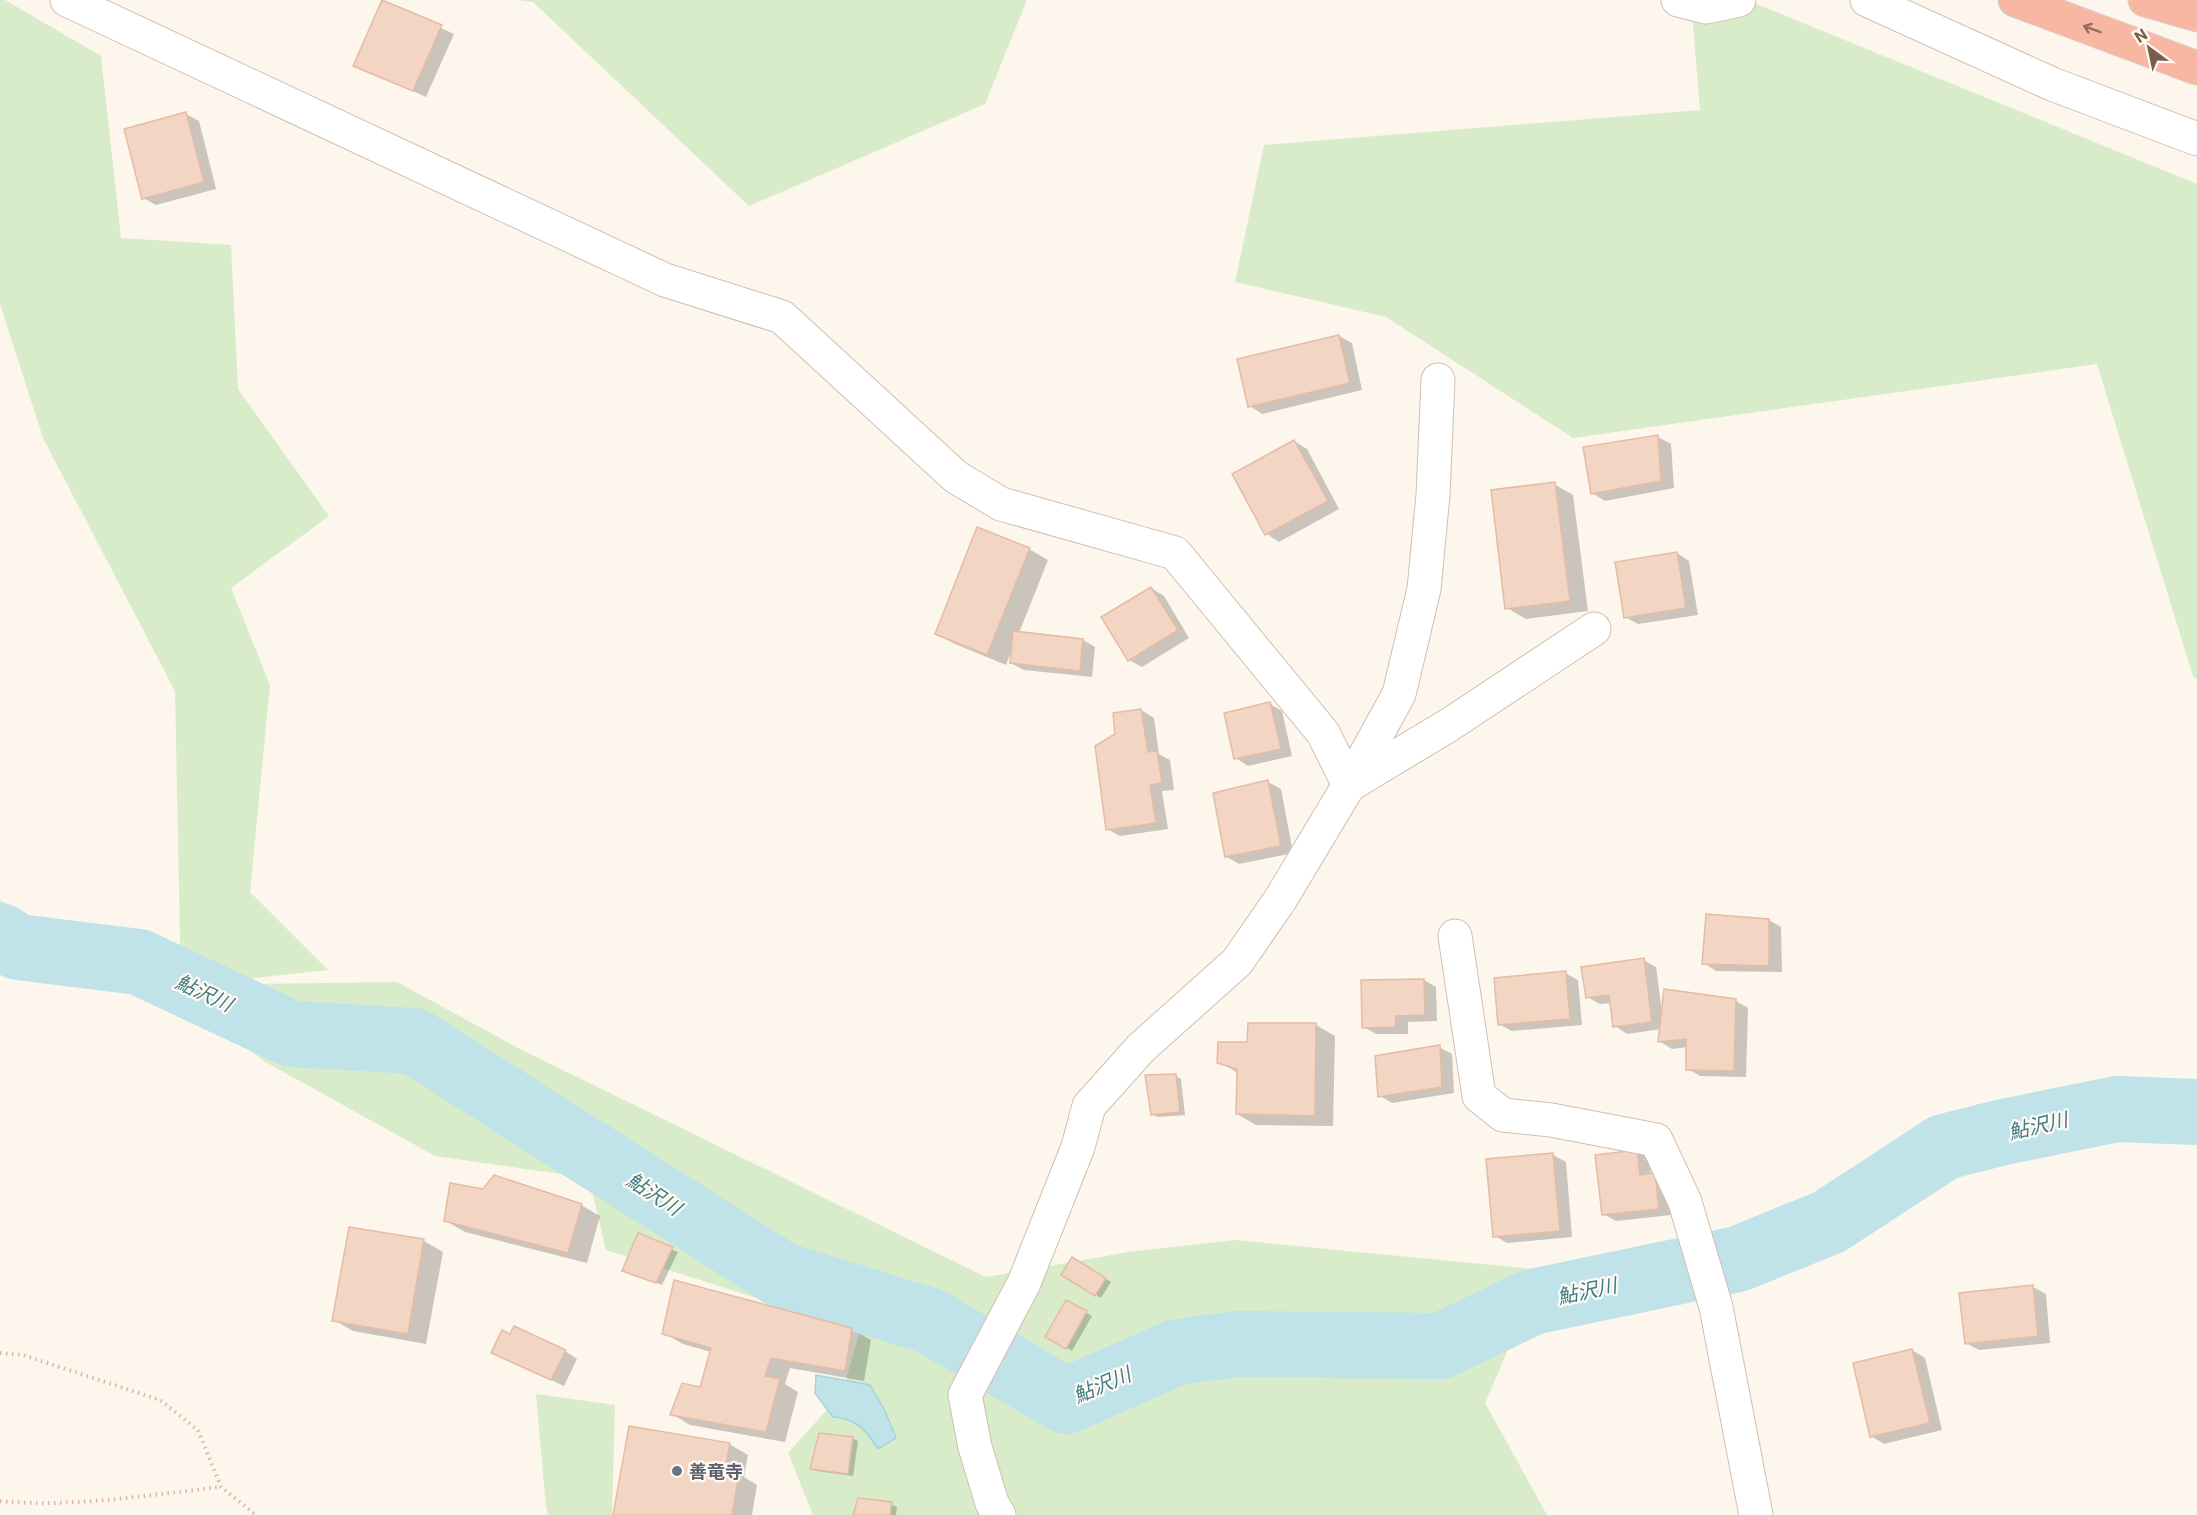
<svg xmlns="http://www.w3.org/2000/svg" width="2197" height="1515" font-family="Roboto,'Noto Sans JP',sans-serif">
	<rect width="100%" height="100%" fill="#fdf6ec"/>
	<g fill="#d8ecc9">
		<path d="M0,0H5L101,56L121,238L231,245L238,389L329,516L231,588L270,685L250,892L328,970L191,985L397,982L522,1050L986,1277L1129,1252L1235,1240L1543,1270L1485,1403L1547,1515H813L788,1453L842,1393L860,1331L606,1250L589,1178L435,1156L262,1060L181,986L175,691L43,438L0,304Z"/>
		<path d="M518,0H1027L985,104L749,206L533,2Z"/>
		<path d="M1691,0H1747L2197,184V679L2193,676L2097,364L1573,438L1386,317L1235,282L1264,145L1700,110Z"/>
		<path d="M0,900L172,997L0,916Z"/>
		<path d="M536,1394L615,1405L612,1515H548L546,1507Z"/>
	</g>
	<path fill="#bfe3e8" stroke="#a5d3da" stroke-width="1.5" d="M816,1375L870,1385L885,1411L896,1438L878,1449C867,1431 856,1418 833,1417L815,1393Z"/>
	<g fill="#0003">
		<path d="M383,1L454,34L426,97L355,65Z"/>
		<path d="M186,114L199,121L216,189L156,205L143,198Z"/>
		<path d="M1339,336L1352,343L1362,390L1262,414L1250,406Z"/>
		<path d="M1658,437L1671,444L1674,488L1605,501L1592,493L1585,448Z"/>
		<path d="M1294,441L1307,449L1339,509L1279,542L1267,534L1234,474Z"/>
		<path d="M1554,484L1573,495L1588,611L1526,619L1507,608Z"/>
		<path d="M1029,549L1048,560L1019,633L1083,640L1095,647L1092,677L1024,670L1011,663V652L1006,665L955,644L936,634Z"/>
		<path d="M1677,553L1689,561L1698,615L1638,624L1625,617Z"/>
		<path d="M1151,588L1164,596L1189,638L1142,667L1129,660Z"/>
		<path d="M1270,704L1282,711L1292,756L1248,766L1236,758Z"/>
		<path d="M1141,710L1154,718L1159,754L1170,760L1174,790L1162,791L1168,829L1120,836L1107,829L1117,734Z"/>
		<path d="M1268,782L1281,789L1293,853L1239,864L1227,857Z"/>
		<path d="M1769,920L1781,927L1782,972L1716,971L1704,963Z"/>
		<path d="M1643,960L1656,967L1662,1012L1736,1001L1748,1008L1746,1077L1700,1076L1688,1069V1047L1672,1049L1659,1041L1661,1029L1627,1034L1615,1026L1611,1003L1600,1004L1587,997Z"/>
		<path d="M1565,973L1578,980L1582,1025L1512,1031L1499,1024Z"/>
		<path d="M1424,980L1436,987L1437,1021L1408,1022V1034H1376L1364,1027Z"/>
		<path d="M1316,1025L1335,1036L1333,1126L1256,1125L1237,1114L1238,1073L1219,1062L1249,1044Z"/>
		<path d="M1439,1047L1452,1054L1454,1093L1392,1103L1380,1096Z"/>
		<path d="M1175,1076L1181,1079L1185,1115L1158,1117L1152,1114Z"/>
		<path d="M1637,1151L1650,1159L1651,1175L1668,1182L1671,1215L1616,1221L1603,1214Z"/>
		<path d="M1553,1155L1566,1162L1572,1237L1507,1243L1495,1236Z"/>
		<path d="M581,1205L600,1216L587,1263L465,1232L446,1221Z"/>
		<path d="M350,1228L424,1241L443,1252L426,1344L353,1331L334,1320Z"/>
		<path d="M639,1235L678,1252L662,1285L630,1273Z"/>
		<path d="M1073,1259L1111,1282L1101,1298L1064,1275Z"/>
		<path d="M2033,1287L2046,1294L2050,1343L1979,1350L1966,1343Z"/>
		<path d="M1067,1302L1092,1316L1072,1351L1047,1336Z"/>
		<path d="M852,1329L871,1340L864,1381L790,1368L785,1384L798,1392L785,1442L690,1425L672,1414L701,1388L711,1352L683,1344L664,1333Z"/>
		<path d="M1912,1350L1925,1358L1942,1430L1884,1444L1871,1436Z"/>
		<path d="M565,1351L577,1359L564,1386L506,1359Z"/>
		<path d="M852,1438L858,1441L853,1476L817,1471L812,1468Z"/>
		<path d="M729,1444L748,1455L744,1477L757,1485L752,1515H615Z"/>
		<path d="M891,1504L897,1507L896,1515H855Z"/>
	</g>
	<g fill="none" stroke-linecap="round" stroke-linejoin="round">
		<path stroke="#bfe3e8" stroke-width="66" d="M0,936L18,947L139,962L292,1034L414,1041L782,1275L930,1321L1066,1401L1177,1352L1237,1344L1441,1346L1532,1302L1738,1259L1829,1222L1944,1147L1999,1133L2117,1109L2197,1112"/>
	</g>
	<g fill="#f3d5c3" stroke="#e6bba3" stroke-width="1.5">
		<path d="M382,0L442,25L413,91L353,66Z"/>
		<path d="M186,112L204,182L142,199L124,129Z"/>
		<path d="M1339,335L1350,383L1248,407L1237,359Z"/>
		<path d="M1658,435L1661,481L1591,494L1583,447Z"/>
		<path d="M1294,440L1328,501L1265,535L1232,474Z"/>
		<path d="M1555,482L1570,601L1505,609L1491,490Z"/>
		<path d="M977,527L1030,548L987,655L935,634Z"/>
		<path d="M1677,552L1686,608L1624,618L1615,562Z"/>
		<path d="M1151,587L1178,630L1128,661L1101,617Z"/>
		<path d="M1013,631L1083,639L1080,671L1010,663Z"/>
		<path d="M1270,702L1281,749L1234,759L1224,713Z"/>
		<path d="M1141,709L1148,752L1157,751L1162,783L1150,785L1156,823L1106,830L1095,746L1115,734L1113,713Z"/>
		<path d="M1268,780L1281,846L1225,857L1213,793Z"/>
		<path d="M1706,914L1769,919V966L1702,964Z"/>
		<path d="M1644,958L1652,1022L1613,1027L1609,995L1586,998L1581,967Z"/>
		<path d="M1566,971L1570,1019L1498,1025L1494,978Z"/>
		<path d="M1424,979L1425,1015L1396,1016L1395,1027L1362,1028L1361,980Z"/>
		<path d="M1664,989L1736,999L1734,1071L1686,1070V1039L1658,1042Z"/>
		<path d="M1248,1023H1316L1315,1116L1236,1114L1237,1069L1217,1063L1218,1042H1247Z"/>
		<path d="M1440,1045L1442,1087L1378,1097L1375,1056Z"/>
		<path d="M1176,1074L1180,1112L1151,1115L1145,1075Z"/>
		<path d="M1637,1150L1640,1175L1655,1173L1659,1209L1602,1215L1595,1155Z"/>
		<path d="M1553,1153L1560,1231L1493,1237L1486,1159Z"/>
		<path d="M494,1175L582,1204L568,1253L444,1221L450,1183L483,1189Z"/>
		<path d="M349,1227L424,1239L408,1334L332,1321Z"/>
		<path d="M638,1233L673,1247L656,1283L622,1271Z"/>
		<path d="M1072,1257L1106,1278L1095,1296L1061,1275Z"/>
		<path d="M674,1280L852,1328L845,1371L771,1358L765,1376L780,1379L766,1432L670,1415L682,1383L700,1387L711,1348L662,1334Z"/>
		<path d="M2033,1285L2038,1336L1965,1344L1959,1293Z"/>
		<path d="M1066,1300L1087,1311L1066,1349L1045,1337Z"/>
		<path d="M514,1326L566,1350L551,1380L491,1353L502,1330L510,1334Z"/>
		<path d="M1912,1349L1930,1423L1870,1437L1853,1363Z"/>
		<path d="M629,1426L730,1443L725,1470L739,1472L732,1515H613Z"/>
		<path d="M819,1433L853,1437L848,1474L810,1469Z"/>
		<path d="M858,1498L892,1502L890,1515H853Z"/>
	</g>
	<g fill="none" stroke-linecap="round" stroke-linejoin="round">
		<g stroke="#d1beb0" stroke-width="35">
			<g id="minor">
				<path d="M67,0L665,280L782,317L956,477L1001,504L1175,553L1323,733L1349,785L1280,900L1237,962L1141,1048L1089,1106L1078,1147L1024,1283L965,1395L975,1447L992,1503L999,1515"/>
				<path d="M1678,0L1706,7L1739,0"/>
				<path d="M1867,0L2052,84L2197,139"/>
				<path d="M1351,784L1449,725L1594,629"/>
				<path d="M1349,785L1399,694L1424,589L1433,495L1438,380"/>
				<path d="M1455,936L1479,1096L1503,1115L1551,1120L1656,1140L1685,1202L1716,1307L1756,1515"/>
			</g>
		</g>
		<g stroke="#dad1cd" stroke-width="35">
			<g id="highway">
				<path d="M2015,0L2197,68"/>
				<path d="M2145,0L2197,15"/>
			</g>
		</g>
		<g stroke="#d9b8a5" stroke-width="4" stroke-dasharray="1.5 4.5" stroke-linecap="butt">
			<path d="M0,1353L23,1355L160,1400L198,1430L221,1487L256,1515"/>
			<path d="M0,1501C73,1508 148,1495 220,1487"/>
		</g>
		<use href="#minor" stroke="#fff" stroke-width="33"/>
		<use href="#highway" stroke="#f7b7a3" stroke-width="33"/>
	</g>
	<defs><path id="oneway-shaft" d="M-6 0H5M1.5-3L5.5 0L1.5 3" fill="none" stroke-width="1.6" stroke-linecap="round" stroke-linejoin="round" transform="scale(1.5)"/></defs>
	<use stroke="#936e5e" href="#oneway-shaft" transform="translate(2092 29) rotate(-159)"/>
	<circle fill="#6b7280" stroke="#fffaf3" stroke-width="2" cx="677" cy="1471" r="6"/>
	<g text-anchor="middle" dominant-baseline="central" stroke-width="4.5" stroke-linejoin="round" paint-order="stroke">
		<g font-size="18" font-weight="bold" fill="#5b616d" stroke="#fffaf3" text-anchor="start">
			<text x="689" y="1471">善竜寺</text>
		</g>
		<g font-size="20" font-style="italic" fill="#437c86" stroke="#fffaf3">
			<text transform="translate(204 993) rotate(25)">鮎沢川</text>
			<text transform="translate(2038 1126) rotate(-13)">鮎沢川</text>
			<text transform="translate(654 1194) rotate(33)">鮎沢川</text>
			<text transform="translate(1587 1291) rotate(-12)">鮎沢川</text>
			<text transform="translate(1102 1385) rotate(-23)">鮎沢川</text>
		</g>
	</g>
	<g transform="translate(2149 48) rotate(327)" stroke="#fffaf3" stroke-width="4.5" paint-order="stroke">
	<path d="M0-4.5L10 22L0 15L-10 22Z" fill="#7a5c4d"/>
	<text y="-9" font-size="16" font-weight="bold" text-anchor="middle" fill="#7a5c4d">N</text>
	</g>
</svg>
